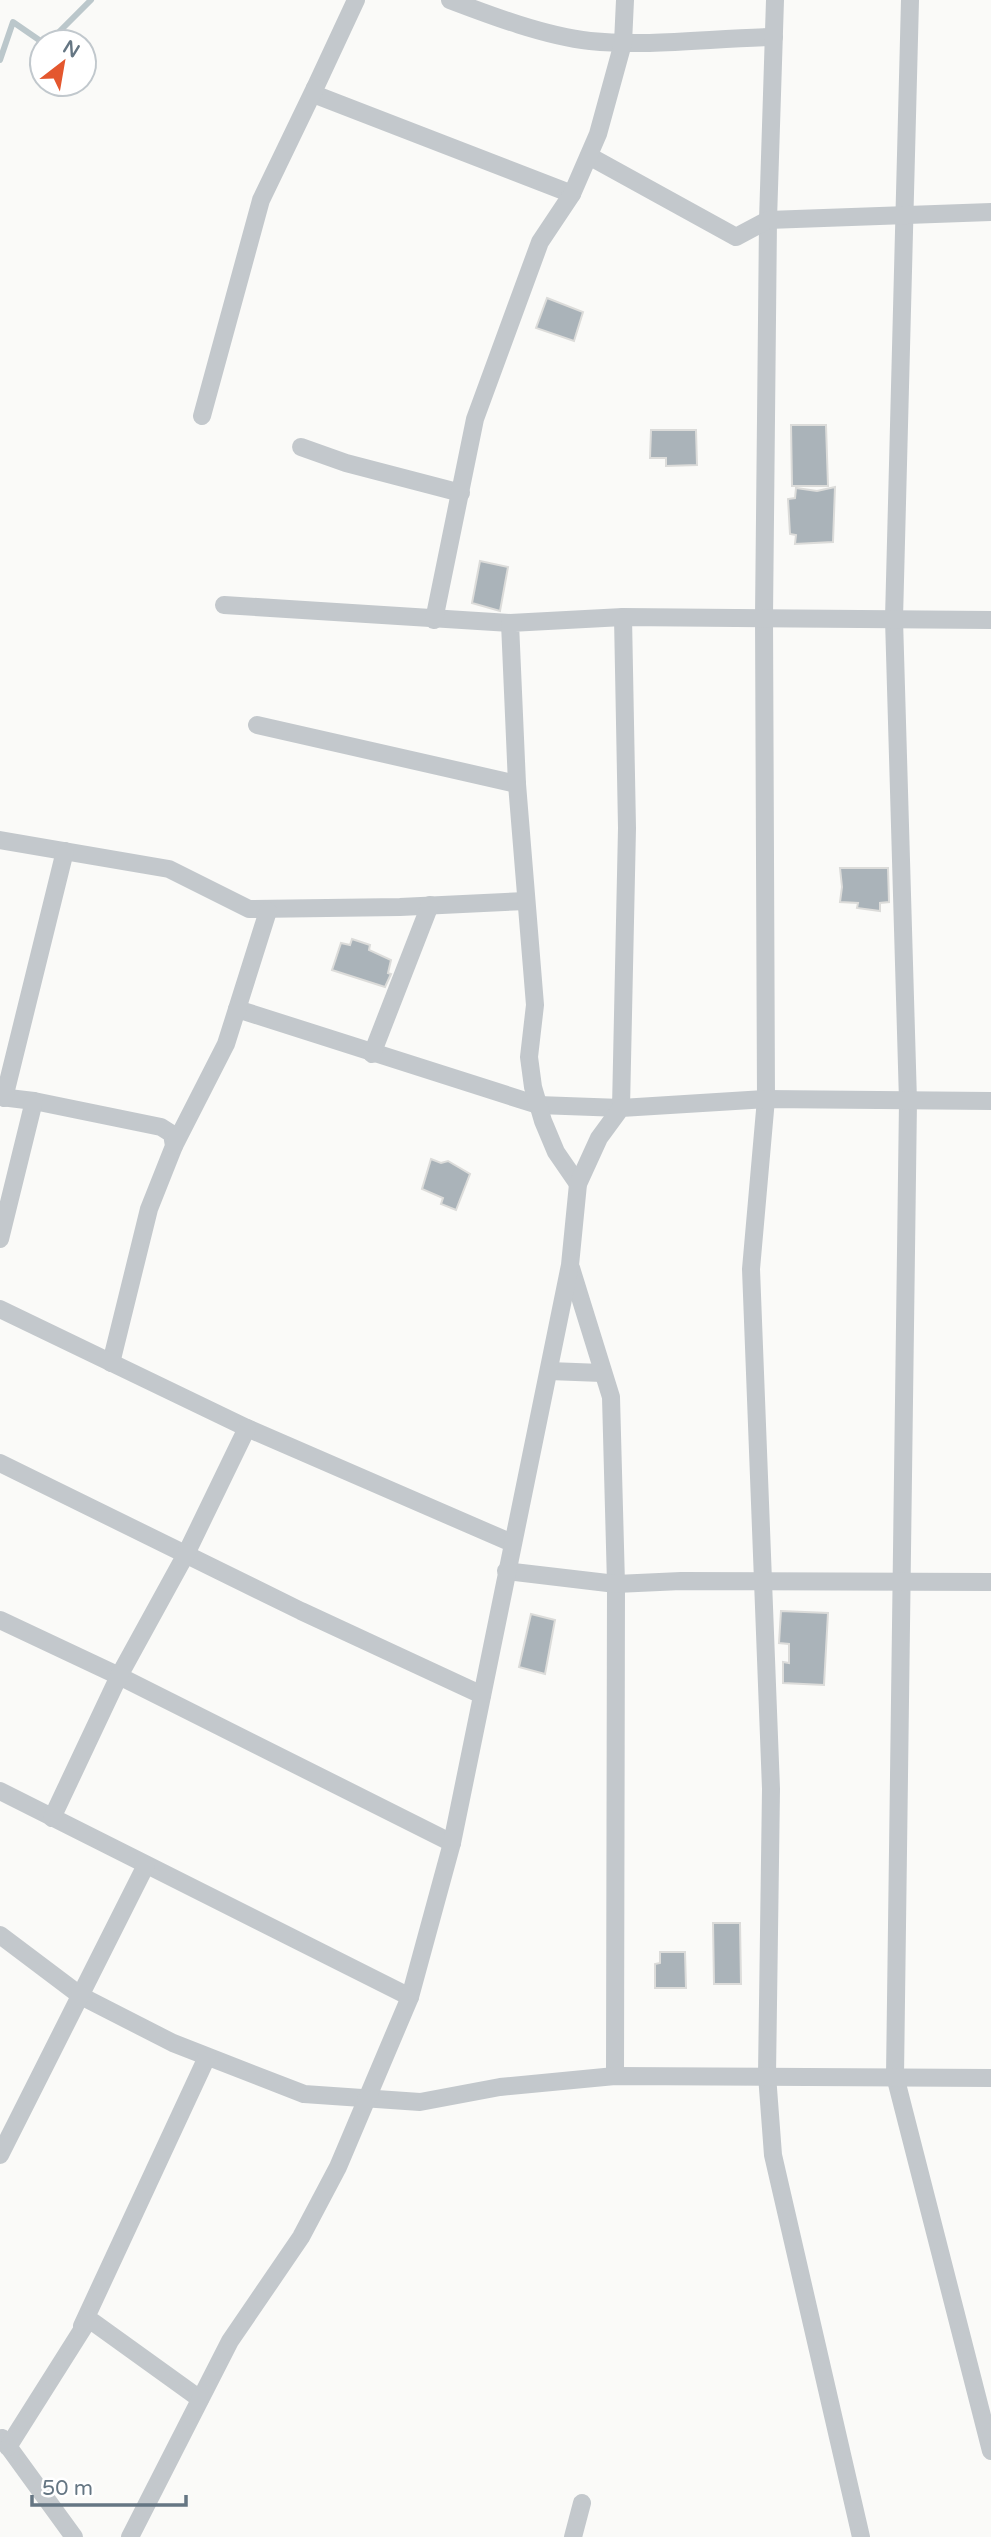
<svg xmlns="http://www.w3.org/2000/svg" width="991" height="2537" font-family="'Varela Round',sans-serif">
	<rect width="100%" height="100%" fill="#fafaf8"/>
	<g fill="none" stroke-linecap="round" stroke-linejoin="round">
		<g stroke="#bbc7cb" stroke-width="6">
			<path d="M49,42L91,0"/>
			<path d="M0,60L13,22L42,42"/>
		</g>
	</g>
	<g fill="#aab3b9" stroke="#dcdcda" stroke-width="2">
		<path d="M547,298L583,312L574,341L536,328Z"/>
		<path d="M791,425H826L828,486H792Z"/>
		<path d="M651,430H696L697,465L666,466V458H650Z"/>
		<path d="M835,487L833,542L795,544L796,535L790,534L788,499L795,498L796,488L817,491Z"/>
		<path d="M480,561L508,567L500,611L472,603Z"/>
		<path d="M840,868H888L889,902L880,903V911L857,908L858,903L840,902L842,887Z"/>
		<path d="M352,939L370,945L369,950L391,960L388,973L391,974L385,987L332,970L341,943L350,945Z"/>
		<path d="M431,1159L441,1163L448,1161L470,1174L456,1210L441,1204L443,1198L422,1189Z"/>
		<path d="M781,1611L828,1613L824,1685L783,1683V1662L789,1663V1644L779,1643Z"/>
		<path d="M531,1614L555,1620L545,1674L519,1667Z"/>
		<path d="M713,1923H740L741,1984H714Z"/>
		<path d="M660,1952H685L686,1988H655V1964L660,1963Z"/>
	</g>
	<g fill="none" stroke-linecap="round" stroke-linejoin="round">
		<g stroke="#c3c8cc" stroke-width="18">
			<path d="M356,0L315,88L316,95L572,194"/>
			<path d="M450,0C492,16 545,36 590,41C650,47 713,38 774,37"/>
			<path d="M775,0L768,220L764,617L766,1099L751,1269L771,1789L767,2075L773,2155L861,2537"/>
			<path d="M910,0L894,619L908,1101L895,2076L991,2451"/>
			<path d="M589,156L736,237L768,220L991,212"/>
			<path d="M202,416L261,200L315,88"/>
			<path d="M301,447L346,463L461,493"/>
			<path d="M224,605L510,623"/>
			<path d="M434,620L475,419L540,242L572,194L598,134L623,43L625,0"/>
			<path d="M257,725L517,784"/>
			<path d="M0,840L169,869L249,909L400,907L526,901"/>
			<path d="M237,1009L538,1105L621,1108L627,828L623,617"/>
			<path d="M372,1054L430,905"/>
			<path d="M0,1097L34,1101L161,1127L172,1134L174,1146L149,1209L111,1363"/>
			<path d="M4,1098L65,851"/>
			<path d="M174,1146L226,1044L268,911"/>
			<path d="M578,1184L556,1152L543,1121L533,1087L529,1057L535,1005L517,784L510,623L623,617L991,620"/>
			<path d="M0,1239L34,1101"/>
			<path d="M571,1268L611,1397L616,1584L615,2076"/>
			<path d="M0,1309L247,1428L512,1543"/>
			<path d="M549,1371L602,1373"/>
			<path d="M0,1463L301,1611L482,1695"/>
			<path d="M506,1571L616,1584L681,1581L991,1582"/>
			<path d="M0,1620L119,1676L452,1843"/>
			<path d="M0,1791L410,1997"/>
			<path d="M52,1818L119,1676L186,1554L247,1428"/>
			<path d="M0,1935L81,1996L173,2043L304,2094L420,2102L500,2087L615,2076L991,2078"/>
			<path d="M0,2155L146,1865"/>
			<path d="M82,2326L207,2057"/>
			<path d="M2,2438L74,2537"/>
			<path d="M8,2447L87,2322H93L200,2399"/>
			<path d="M130,2537L230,2341L301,2237L338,2167L410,1997L452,1843L570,1265L578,1184L599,1138L621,1108L766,1099L991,1101"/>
			<path d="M573,2537L582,2503"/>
		</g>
	</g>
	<g transform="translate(63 63) rotate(31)"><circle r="33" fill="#ffffff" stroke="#c1c8cd" stroke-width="2"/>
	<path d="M0-5L12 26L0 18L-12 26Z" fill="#e4572e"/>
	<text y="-10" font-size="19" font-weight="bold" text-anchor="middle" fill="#657683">N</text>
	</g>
	<path d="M32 2495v10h154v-10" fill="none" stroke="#657683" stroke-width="3.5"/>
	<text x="42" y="2495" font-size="21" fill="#657683" stroke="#ffffff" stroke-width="5" paint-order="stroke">50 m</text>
</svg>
